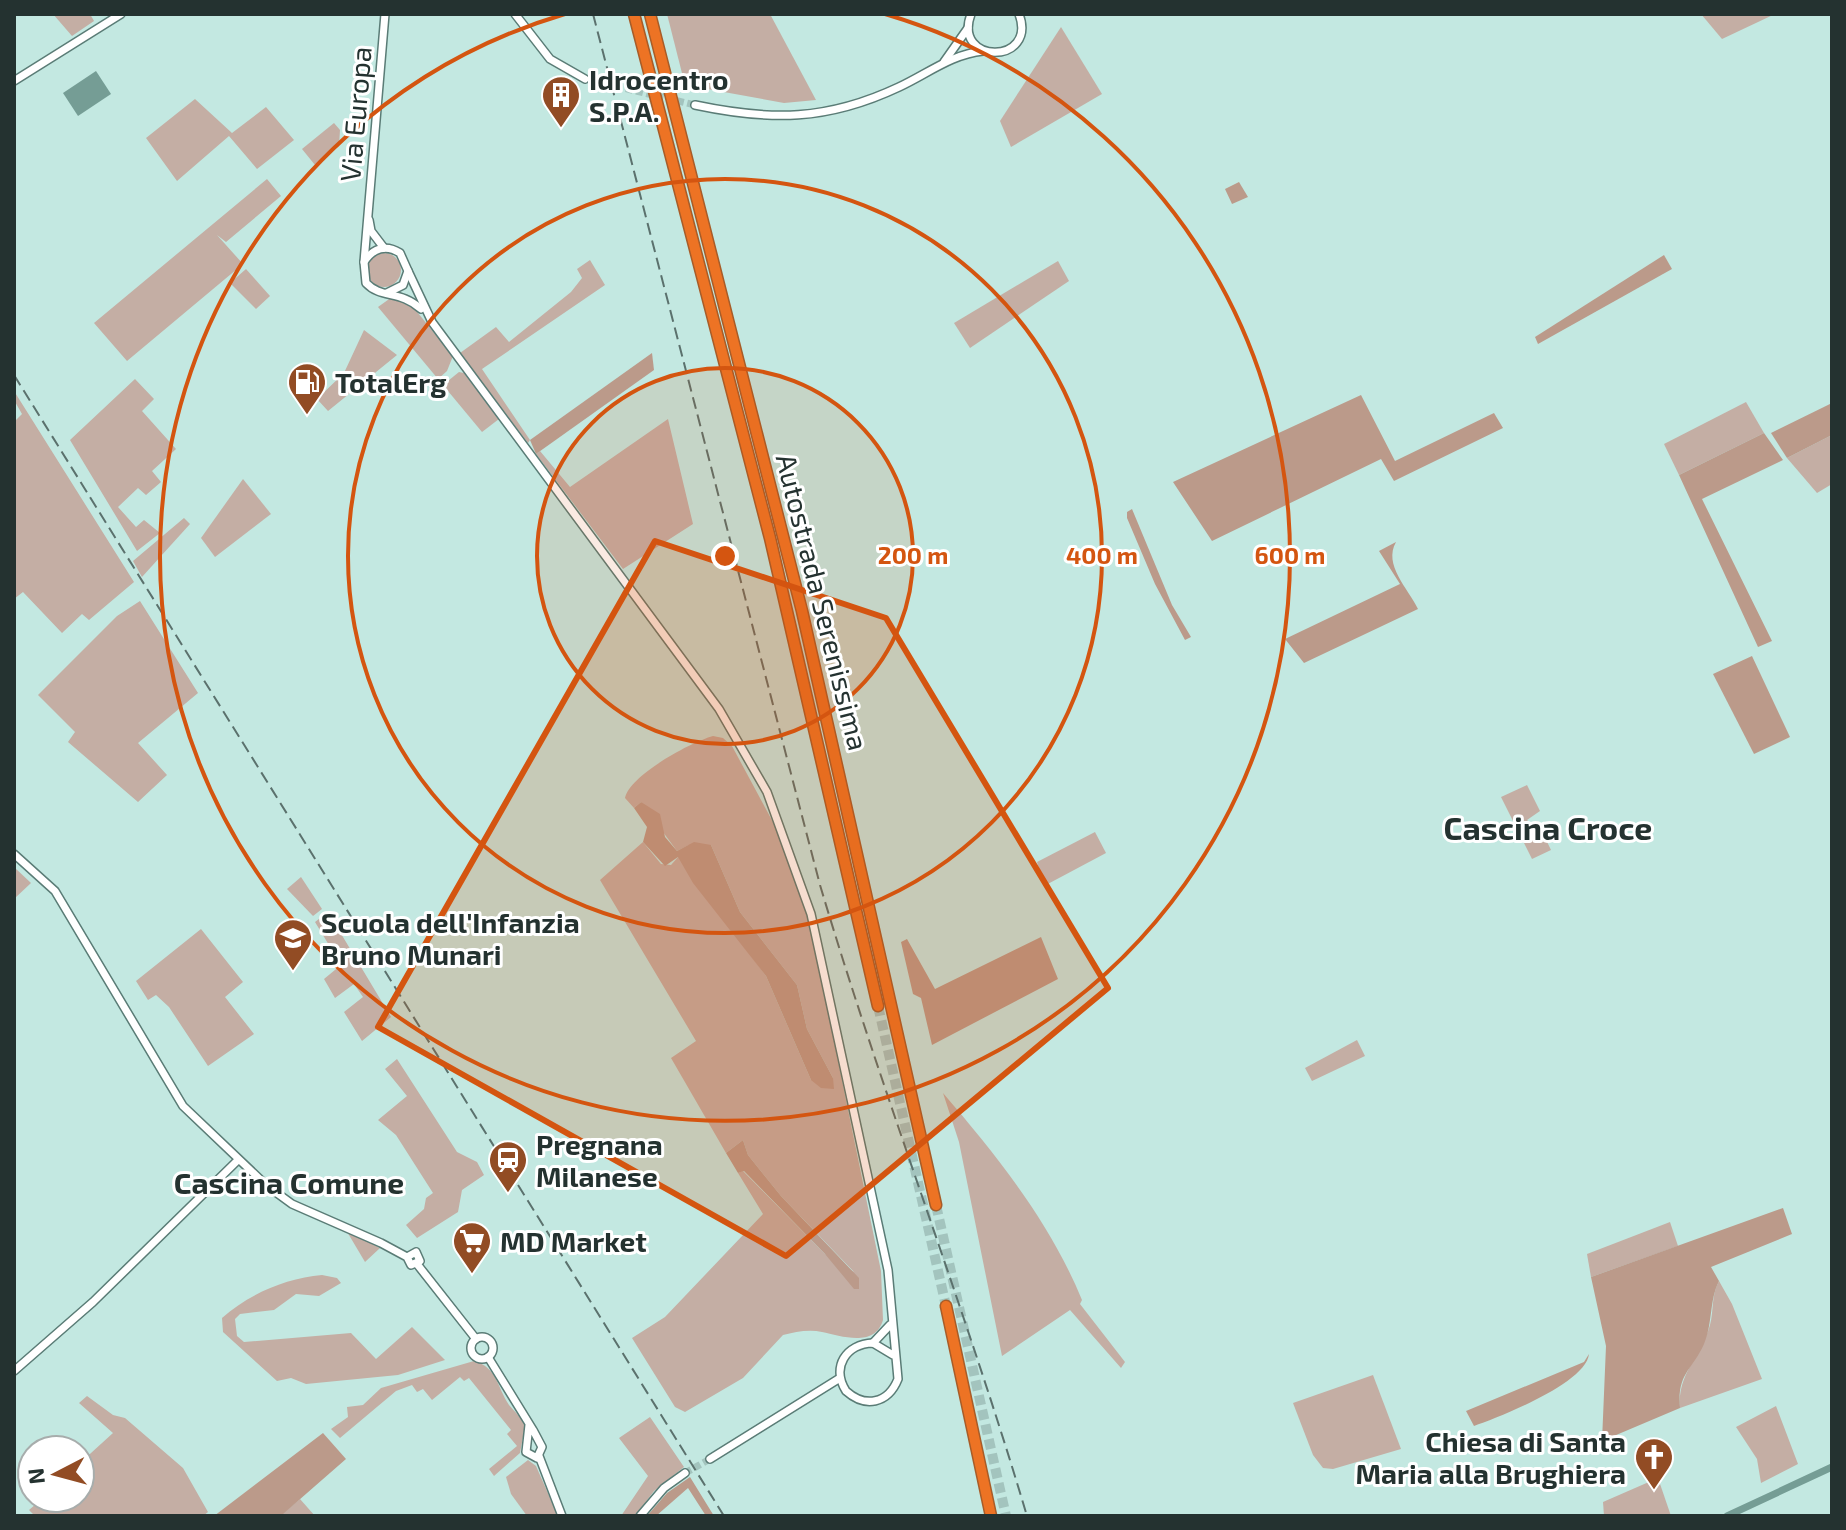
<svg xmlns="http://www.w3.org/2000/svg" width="1846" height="1530" font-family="'Exo 2',sans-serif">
	<rect width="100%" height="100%" fill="#c3e8e1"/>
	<g fill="#c4aea4">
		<path d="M53,14H90L94,21L72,36Z"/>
		<path d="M667,14H770L816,100L784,103L685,85Z"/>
		<path d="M1701,14H1775L1722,39Z"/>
		<path d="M1061,27L1102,94L1011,147L1000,121Z"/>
		<path d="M195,99L232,133L266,107L294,140L257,169L229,136L177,181L146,138Z"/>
		<path d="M334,123L340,130L339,146L315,165L302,149Z"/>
		<path d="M267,179L281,196L226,242L217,235L243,264L127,361L94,323Z"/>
		<circle cx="384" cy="270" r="17"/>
		<path d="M590,260L605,285L482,369L530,440L528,443L460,353L496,327L509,342L571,292L582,278L577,269Z"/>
		<path d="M1058,261L1069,281L970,348L954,323Z"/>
		<path d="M246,269L270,296L256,309L230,283Z"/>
		<path d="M392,297L409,302L453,356L447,371L438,379L378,307Z"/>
		<path d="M364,330L397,355L328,411L317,399L344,373Z"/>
		<path d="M459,372L464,373L499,419L482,432L443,385Z"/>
		<path d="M135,379L154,399L142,411L176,449L152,471L161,482L146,495L138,488L118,507L136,527L144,520L160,533L137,551L70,440Z"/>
		<path d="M14,391L134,582L89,620L82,614L62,633L23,592L14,599V422L22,414L14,400Z"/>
		<path d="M1746,402L1764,433L1679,475L1664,444Z"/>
		<path d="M668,419L693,524L623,569L536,454L540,451L570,487Z"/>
		<path d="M1832,435V484L1817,493L1787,458Z"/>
		<path d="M243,479L271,514L215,557L201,538Z"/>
		<path d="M184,518L190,524L142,577L133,561Z"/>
		<path d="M140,601L198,693L138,743L167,775L138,802L68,742L75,732L38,695L117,616Z"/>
		<path d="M713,736L723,738L732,746L782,839L811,929L881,1271L883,1320C875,1348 841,1336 822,1332C809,1329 795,1332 783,1335L743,1378L685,1412L675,1407L632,1338L665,1317L763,1214L738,1173L743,1171L825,1254L854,1272L781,1196L748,1155L743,1140L726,1153L671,1058L696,1041L600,880L643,842L661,864L671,865L679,856L687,871L766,976L811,1080L833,1078L807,1029L797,985L740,912L711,845H689L677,851L641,802L634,808L625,798C630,775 691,742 713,736Z"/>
		<path d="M1527,785L1540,811L1527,820L1531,824L1537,821L1551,850L1532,859L1501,797Z"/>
		<path d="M1095,832L1106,853L1044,886L1037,862Z"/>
		<path d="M14,867L31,883L14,899Z"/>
		<path d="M301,877L322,909L313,916L287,889Z"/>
		<path d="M328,912L391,1017L362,1041L344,1012L363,997L354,984L335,998L324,979L341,965L315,922Z"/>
		<path d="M201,929L243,982L225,997L254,1034L208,1066L169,1007L156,995L148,1000L136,981Z"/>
		<path d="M1357,1040L1365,1056L1312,1081L1305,1068Z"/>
		<path d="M397,1059L457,1152L477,1162L484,1175L462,1190L458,1212L417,1238L406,1225L424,1209L426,1198L433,1193L396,1135L378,1120L407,1096L385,1069Z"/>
		<path d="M943,1093C997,1156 1050,1222 1082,1300L1080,1304L1125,1362L1121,1368L1070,1310L1002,1356L959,1142Z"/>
		<path d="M1670,1222L1678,1246L1591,1277L1587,1254Z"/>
		<path d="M346,1230L380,1248L365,1262Z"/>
		<path d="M322,1275L337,1278L341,1283L319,1296L296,1294L274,1310L240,1314L235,1319L237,1336L244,1342L351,1333L376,1359L412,1327L445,1360L398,1375L306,1384L291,1378L277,1381L223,1332L222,1318C249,1294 286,1278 322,1275Z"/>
		<path d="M1719,1281L1732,1304L1762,1379L1680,1408C1677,1374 1701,1356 1710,1325C1714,1310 1711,1296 1719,1281Z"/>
		<path d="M474,1361C497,1367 497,1387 509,1405C515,1412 521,1417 525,1426L520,1453L494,1476L489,1469L517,1446L507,1434L511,1430L469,1378L464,1381L460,1377L432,1400L423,1389L417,1392L412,1385L396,1391L340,1438L331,1429L348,1417L347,1407L363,1405L381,1388Z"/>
		<path d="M1373,1375L1401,1449L1333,1469L1323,1468L1313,1455L1293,1403Z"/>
		<path d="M87,1396L113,1415L125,1418L183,1468L208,1512L203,1516H35L29,1510L43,1498H80V1463L113,1433L79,1403Z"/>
		<path d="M1776,1406L1798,1464L1761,1483L1757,1459L1736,1427Z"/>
		<path d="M650,1417L684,1467L654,1491L635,1516H621L648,1476L619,1438Z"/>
		<path d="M528,1460L536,1466L558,1516H527L511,1494L506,1477Z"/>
		<path d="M1658,1478L1671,1516H1604L1603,1502Z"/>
		<path d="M300,1499L315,1516L282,1514Z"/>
	</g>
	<g fill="#bb9a8a">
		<path d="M1239,182L1248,197L1232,204L1225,189Z"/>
		<path d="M1664,255L1672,269L1538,344L1535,337Z"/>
		<path d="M652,353L654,370L536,454L530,440Z"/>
		<path d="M1361,395L1395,461L1494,413L1503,428L1394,481L1381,459L1212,541L1173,482Z"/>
		<path d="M1832,403V435L1787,458L1771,433Z"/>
		<path d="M1764,433L1783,460L1702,499L1772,641L1758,647L1679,475Z"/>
		<path d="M1132,509L1172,605L1191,637L1185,640L1155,584L1127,518V512Z"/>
		<path d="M1396,542C1383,565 1408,588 1418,609L1304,663L1285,639L1400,584L1379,551Z"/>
		<path d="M1752,656L1790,737L1754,754L1713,674Z"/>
		<path d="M641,802L660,814L665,837L677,851L694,842L711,845L740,912L797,985L807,1029L833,1078L834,1089L821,1088L811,1080L766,976L693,883L678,857L665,866L643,842L647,827L634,808Z"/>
		<path d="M1041,937L1058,979L932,1045L921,998L913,994L901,942L907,939L935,989Z"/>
		<path d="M743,1140L748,1155L781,1196L859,1278V1289H854L825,1254L744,1171L738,1173L726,1153Z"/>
		<path d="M1783,1208L1792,1234L1711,1267L1719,1281C1709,1301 1713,1323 1704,1344C1692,1371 1677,1373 1680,1408L1602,1441L1606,1346L1591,1277Z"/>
		<path d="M1589,1354C1586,1383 1500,1417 1474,1426L1466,1411L1584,1362Z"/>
		<path d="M323,1433L346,1459L283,1514L284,1516H214Z"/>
		<path d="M690,1477L714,1516H706L688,1488L656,1516H647L667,1493Z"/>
	</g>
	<path fill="#759d95" d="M96,71L111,94L78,116L63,93Z"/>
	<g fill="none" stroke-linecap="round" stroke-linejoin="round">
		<path stroke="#759d95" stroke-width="7" d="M1727,1516L1832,1467"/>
		<g stroke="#a3c4be" stroke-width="7" stroke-dasharray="7 3.5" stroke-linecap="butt">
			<path d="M585,79L695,105"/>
			<path d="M685,1473L710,1459"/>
		</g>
		<g stroke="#a3c4be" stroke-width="10" stroke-dasharray="10 5" stroke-linecap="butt">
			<path d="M878,1006L946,1306"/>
			<path d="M936,1205L1006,1516"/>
		</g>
		<g stroke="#5a7c76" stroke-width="10">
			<g id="minor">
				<path d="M515,14L550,59L585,79"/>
				<path d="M971,14C952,65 1038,65 1019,14"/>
				<path d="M944,62L968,28"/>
				<path d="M14,81L121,14"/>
				<path d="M695,105C771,121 827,121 899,87C927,74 952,54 983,51"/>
				<path d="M369,220L371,231L384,248"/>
				<path d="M364,262L385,14"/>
				<path d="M408,271L432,322L719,709L767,792L811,914L888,1270L898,1379C888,1404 865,1408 846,1391C831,1367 846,1344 873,1343L893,1355"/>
				<path d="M387,293L403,285L408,271L400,253C386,244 373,248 364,262L366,283C381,299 400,290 421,309"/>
				<path d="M14,854L55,891L183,1106L266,1185L292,1204L381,1243L407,1257L411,1265L420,1261L416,1252L407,1257"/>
				<path d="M417,1264L476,1339"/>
				<circle cx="482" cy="1348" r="11"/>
				<path d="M873,1343L890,1325"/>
				<path d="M488,1357L533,1430L542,1447L537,1458L526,1452L529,1425"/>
				<path d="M14,1371L93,1302L238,1160"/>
				<path d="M539,1456L562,1516"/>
				<path d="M710,1459L840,1378"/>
				<path d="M640,1516L664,1488L685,1473"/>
			</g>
		</g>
		<g stroke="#a75c28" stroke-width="13">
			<g id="highway">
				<path d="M634,14L770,538L878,1006"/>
				<path d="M650,14L802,611L936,1205"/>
				<path d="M946,1306L991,1516"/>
			</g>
		</g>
		<use href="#minor" stroke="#fff" stroke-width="7"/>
		<use href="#highway" stroke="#ed7324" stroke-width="10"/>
		<g stroke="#5b716d" stroke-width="2" stroke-dasharray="12 6" stroke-linecap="butt">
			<path d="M593,14L820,885C883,1097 964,1304 1027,1516"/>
			<path d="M14,375L724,1516"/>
		</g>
	</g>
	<path fill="#d45510" fill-opacity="0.2" stroke="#d45510" stroke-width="6" stroke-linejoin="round" d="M655,541L886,618L1108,988L786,1256L378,1027Z"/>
	<circle cx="725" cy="556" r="188" fill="#d45510" fill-opacity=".12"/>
	<g fill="none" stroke="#d45510" stroke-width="4">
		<circle cx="725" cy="556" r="188"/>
		<circle cx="725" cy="556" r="377"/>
		<path d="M885 14A565 565 0 1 1 565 14"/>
	</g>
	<defs>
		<g id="building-pin" transform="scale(2)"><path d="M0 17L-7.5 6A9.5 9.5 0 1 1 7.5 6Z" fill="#924c24" stroke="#fff"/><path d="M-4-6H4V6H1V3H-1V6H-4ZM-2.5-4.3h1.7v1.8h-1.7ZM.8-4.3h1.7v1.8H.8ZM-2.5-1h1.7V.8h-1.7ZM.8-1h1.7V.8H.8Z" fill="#fff"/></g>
		<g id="fuel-pin" transform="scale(2)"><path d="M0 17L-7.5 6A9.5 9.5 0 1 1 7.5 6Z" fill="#924c24" stroke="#fff"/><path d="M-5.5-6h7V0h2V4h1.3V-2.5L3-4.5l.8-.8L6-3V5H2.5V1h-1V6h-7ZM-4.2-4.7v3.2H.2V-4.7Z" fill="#fff"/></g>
		<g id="school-pin" transform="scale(2)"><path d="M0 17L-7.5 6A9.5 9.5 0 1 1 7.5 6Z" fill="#924c24" stroke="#fff"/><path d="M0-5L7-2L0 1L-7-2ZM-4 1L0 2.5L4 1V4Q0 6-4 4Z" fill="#fff"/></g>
		<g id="station-pin" transform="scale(2)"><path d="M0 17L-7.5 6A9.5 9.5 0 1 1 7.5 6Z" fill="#924c24" stroke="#fff"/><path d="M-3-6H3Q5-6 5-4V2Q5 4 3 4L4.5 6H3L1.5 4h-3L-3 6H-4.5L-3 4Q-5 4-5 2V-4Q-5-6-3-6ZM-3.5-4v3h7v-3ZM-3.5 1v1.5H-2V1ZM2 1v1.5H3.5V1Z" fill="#fff"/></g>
		<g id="supermarket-pin" transform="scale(2)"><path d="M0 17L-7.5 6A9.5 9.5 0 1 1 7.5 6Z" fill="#924c24" stroke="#fff"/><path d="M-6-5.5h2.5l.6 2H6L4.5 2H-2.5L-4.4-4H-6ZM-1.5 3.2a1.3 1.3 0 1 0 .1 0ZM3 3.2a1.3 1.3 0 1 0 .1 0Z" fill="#fff"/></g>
		<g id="church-pin" transform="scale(2)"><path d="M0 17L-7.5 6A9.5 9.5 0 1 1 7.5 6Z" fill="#924c24" stroke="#fff"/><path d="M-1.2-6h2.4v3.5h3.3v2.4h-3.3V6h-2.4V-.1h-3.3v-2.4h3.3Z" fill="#fff"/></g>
	</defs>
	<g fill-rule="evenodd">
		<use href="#building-pin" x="561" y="95"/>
		<use href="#fuel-pin" x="307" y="382"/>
		<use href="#school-pin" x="293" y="938"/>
		<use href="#station-pin" x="508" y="1160"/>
		<use href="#supermarket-pin" x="472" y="1241"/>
		<use href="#church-pin" x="1654" y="1457"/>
	</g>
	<g text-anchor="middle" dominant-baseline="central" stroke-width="6" stroke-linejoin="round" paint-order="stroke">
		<g font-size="28" font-weight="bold" fill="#243230" stroke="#fff" text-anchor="start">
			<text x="589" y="79">Idrocentro<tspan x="589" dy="32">S.P.A.</tspan></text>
			<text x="335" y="382">TotalErg</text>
			<text x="321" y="922">Scuola dell'Infanzia<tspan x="321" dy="32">Bruno Munari</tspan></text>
			<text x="536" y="1144">Pregnana<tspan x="536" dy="32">Milanese</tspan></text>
			<text x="500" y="1241">MD Market</text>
			<text x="1626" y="1441" text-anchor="end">Chiesa di Santa<tspan x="1626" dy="32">Maria alla Brughiera</tspan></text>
		</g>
		<g font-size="28" fill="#243230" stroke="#fff">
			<text transform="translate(355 114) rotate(-85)">Via Europa</text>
			<text transform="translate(823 602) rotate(76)">Autostrada Serenissima</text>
		</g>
		<g font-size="30" font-weight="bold" fill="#243230" stroke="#fff">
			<text x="289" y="1182">Cascina Comune</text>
		</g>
		<g font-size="32" font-weight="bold" fill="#243230" stroke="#fff">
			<text x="1548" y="827">Cascina Croce</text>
		</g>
	</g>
	<circle cx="725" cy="556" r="12" fill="#d45510" stroke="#fff" stroke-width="4"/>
	<g font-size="24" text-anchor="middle" font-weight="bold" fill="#d45510" stroke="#fff" stroke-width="6" stroke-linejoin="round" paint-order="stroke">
		<text x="913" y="564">200 m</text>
		<text x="1102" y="564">400 m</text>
		<text x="1290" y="564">600 m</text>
	</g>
	<rect width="1846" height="1530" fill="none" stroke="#243230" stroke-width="32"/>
	<g transform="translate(56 1474) rotate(264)"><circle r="38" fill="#ffffff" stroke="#a7adac" stroke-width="2"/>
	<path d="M0-6L14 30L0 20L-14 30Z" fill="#924c24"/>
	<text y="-12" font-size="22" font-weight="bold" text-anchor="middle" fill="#243230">N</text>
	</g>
</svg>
